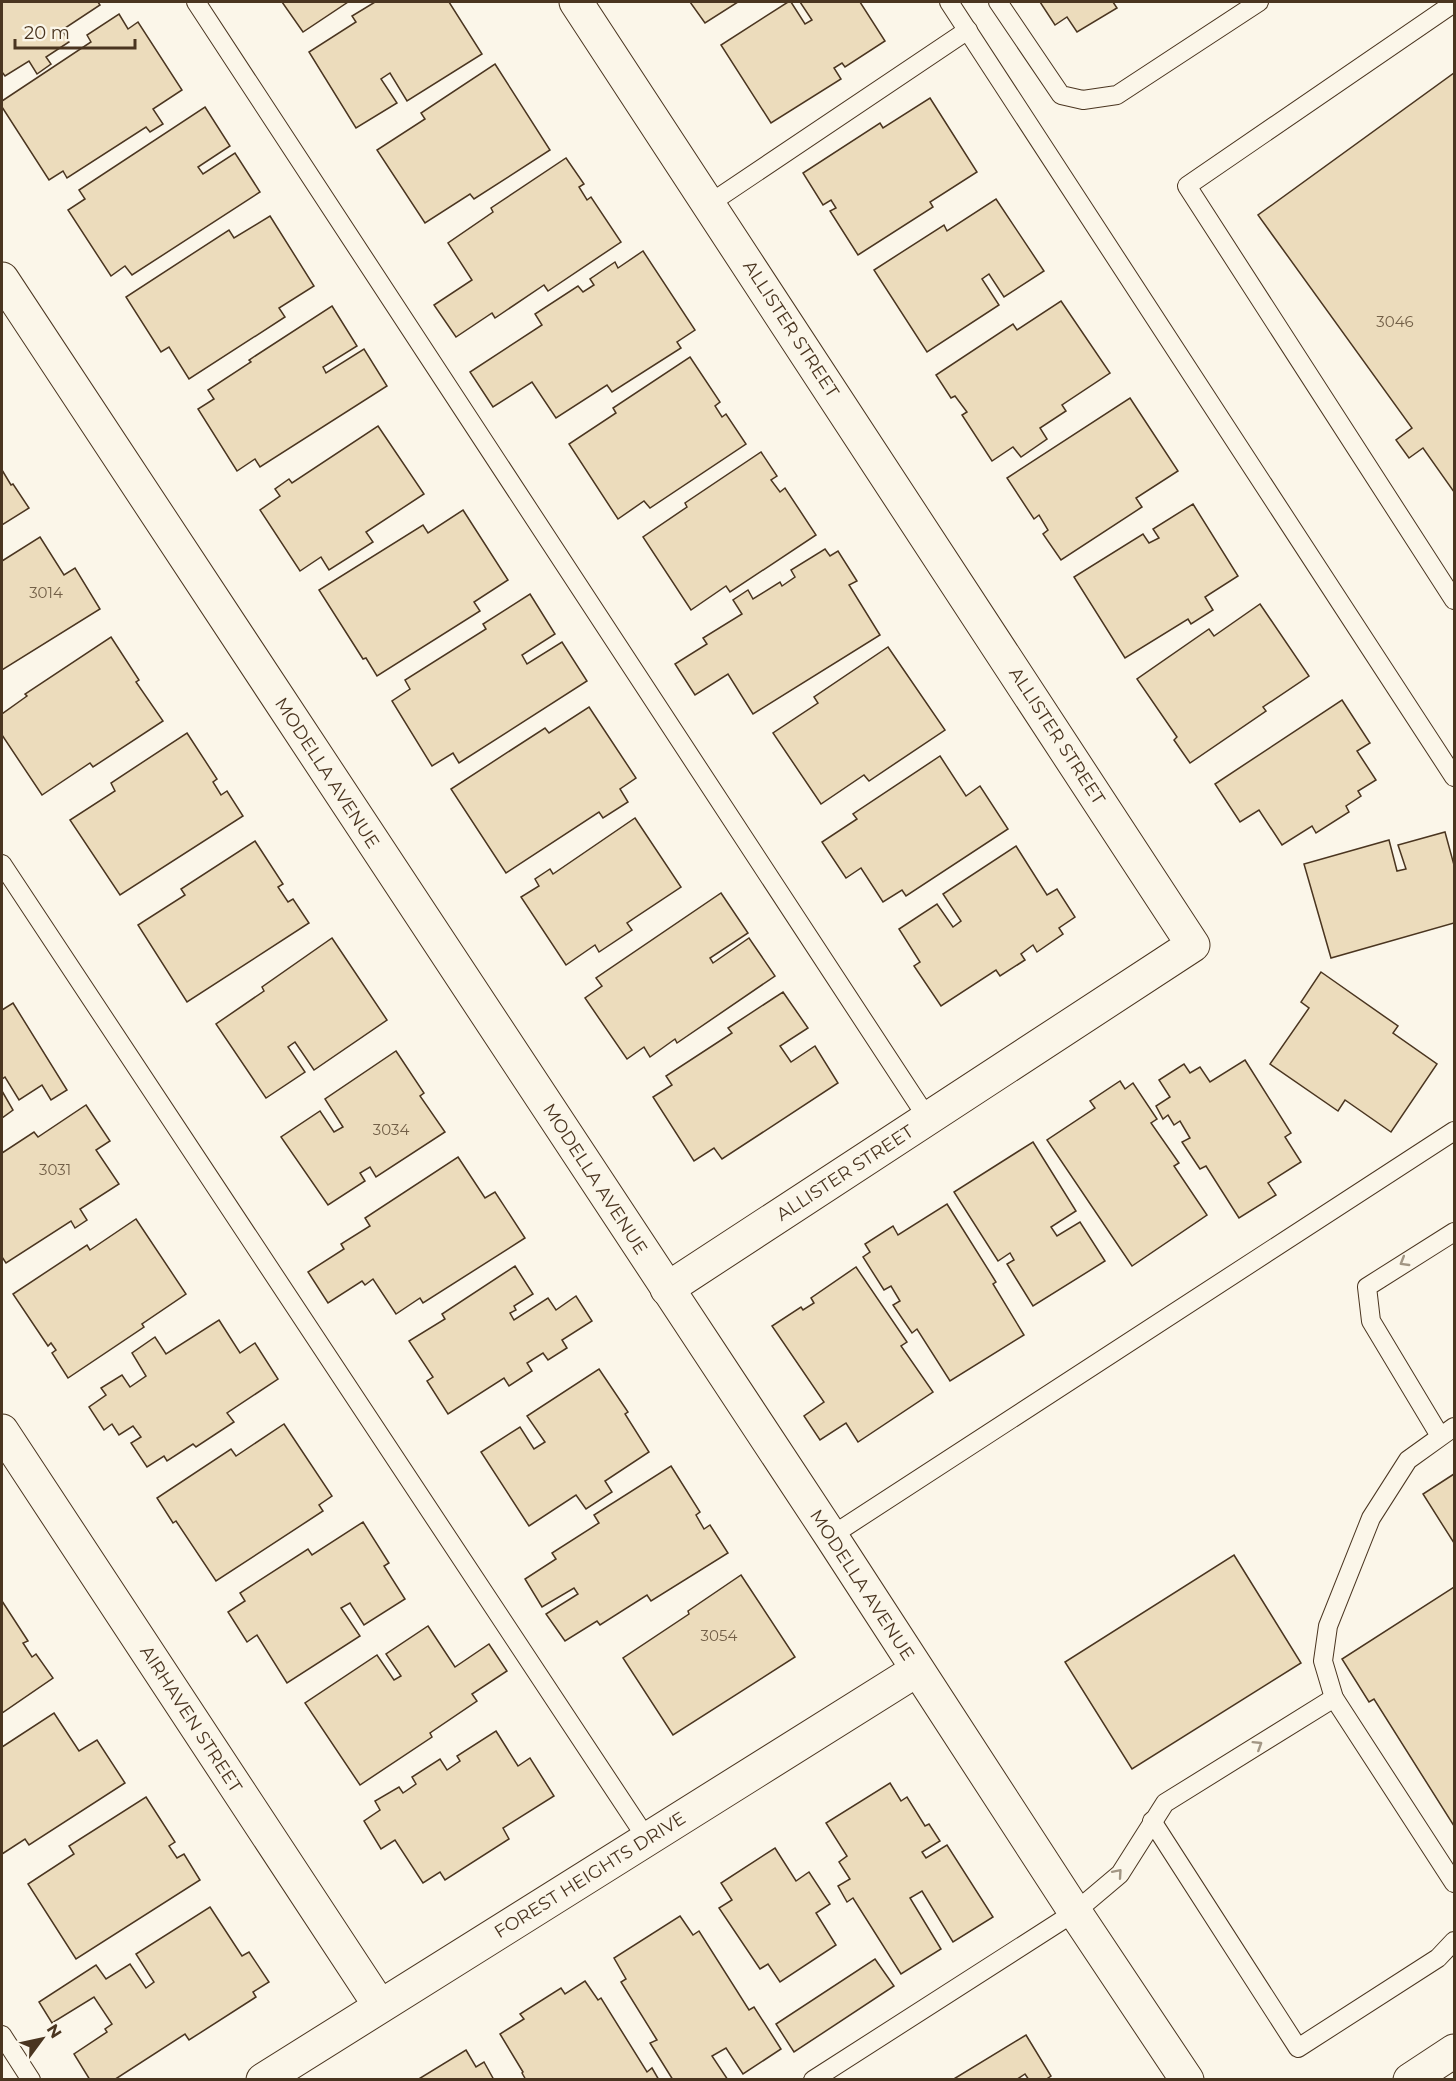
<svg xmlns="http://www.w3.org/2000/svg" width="1456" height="2081" font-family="Montserrat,sans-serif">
	<rect width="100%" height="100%" fill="#fbf6e9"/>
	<g fill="#ecdcbc" stroke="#4a3520" stroke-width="1.5">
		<path d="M2,2H98L100,5L62,30L69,42L46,57L51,64L37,74L29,61L5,76L2,72Z"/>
		<path d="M282,2H348L303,32Z"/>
		<path d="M375,2H449L482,54L407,101L390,73L381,79L397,103L356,128L309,52L356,22L352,16Z"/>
		<path d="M690,2H738L705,23Z"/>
		<path d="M788,2H791L805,24L812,20L800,2H860L885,41L845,67L842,63L834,68L841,79L771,123L721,45Z"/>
		<path d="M1040,2H1113L1117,8L1077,32L1067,17L1055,25Z"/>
		<path d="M119,14L128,29L138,22L182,90L153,109L163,124L150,132L146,127L67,178L63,171L49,180L2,107V101L91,42L87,35Z"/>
		<path d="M495,64L550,150L474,199L470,194L425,223L377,150L425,119L421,113Z"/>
		<path d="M1454,73V492L1423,448L1409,458L1396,440L1412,428L1258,215Z"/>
		<path d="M930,98L977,172L930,202L933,207L858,255L830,211L836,208L831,200L823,205L803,173L880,123L883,128Z"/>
		<path d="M205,107L230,146L198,167L203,174L235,153L260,192L132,275L125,266L111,276L68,210L85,199L79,190Z"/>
		<path d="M566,158L584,184L579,187L587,200L591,197L621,242L548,291L544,285L495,318L492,313L456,337L434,305L472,280L448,243L493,212L491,208Z"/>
		<path d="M996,199L1044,271L1004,297L989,274L982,279L999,305L927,352L874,270L944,225L947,231Z"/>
		<path d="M270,216L314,286L279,308L285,317L189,379L169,347L161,352L126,297L229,230L234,238Z"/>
		<path d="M643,251L695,330L677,342L681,348L612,392L607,385L556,418L532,382L493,407L470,372L542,325L535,314L578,286L583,292L594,285L590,279L615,262L618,268Z"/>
		<path d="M1061,301L1110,373L1062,405L1066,411L1040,428L1047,439L1021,457L1013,447L992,461L962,415L967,412L955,396L951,398L936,375L1013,324L1017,330Z"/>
		<path d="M332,306L357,346L323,367L326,373L364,349L387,386L260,467L255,459L237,471L198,409L214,399L208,390L251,362L249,360Z"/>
		<path d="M690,357L720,402L715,406L722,417L726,414L746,444L650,508L644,501L618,519L569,444L616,413L613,408Z"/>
		<path d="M1130,398L1178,471L1136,498L1142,507L1061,560L1043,534L1048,530L1039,515L1034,519L1007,478Z"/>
		<path d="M378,426L424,494L366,532L373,542L329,570L321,557L300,571L260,510L280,496L275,489L289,479L292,483Z"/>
		<path d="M761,452L777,476L771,480L780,492L785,488L816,535L730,592L726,586L691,610L643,537L687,507L685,503Z"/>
		<path d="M2,470L11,485L13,484L29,508L2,525Z"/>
		<path d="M1193,504L1238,576L1205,597L1213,610L1191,624L1188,619L1125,658L1074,577L1143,534L1149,543L1159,538L1153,529Z"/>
		<path d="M463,510L508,580L474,602L480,611L377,676L366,658L363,659L319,590L423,525L428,533Z"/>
		<path d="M40,537L64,575L75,568L100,609L2,670V561Z"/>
		<path d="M825,549L830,556L838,551L857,581L849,585L880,635L753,714L728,674L695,695L675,664L707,644L703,638L742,614L733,600L748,590L753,599L780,582L782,586L795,577L791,570Z"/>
		<path d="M530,594L555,634L522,655L527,664L562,642L587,681L459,763L453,753L432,766L392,701L410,689L405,680L486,629L483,624Z"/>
		<path d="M1260,604L1309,676L1263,707L1266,711L1190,763L1174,740L1177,737L1137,679L1209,629L1214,636Z"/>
		<path d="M111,637L139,680L136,682L163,721L93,767L90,763L42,795L2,735V714L27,696L25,694Z"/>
		<path d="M888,647L945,730L869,781L864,775L821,804L773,733L818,703L814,697Z"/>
		<path d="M1342,700L1370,743L1357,751L1376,780L1358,791L1361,796L1346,806L1349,812L1316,833L1312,826L1282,845L1259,810L1240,822L1215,784Z"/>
		<path d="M589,707L636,778L620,789L628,802L603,818L599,812L506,873L451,789L545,728L549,733Z"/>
		<path d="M187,733L217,779L213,782L221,795L227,791L243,816L120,895L70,820L115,791L111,783Z"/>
		<path d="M940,756L966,796L980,786L1008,829L906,896L902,890L883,902L861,868L846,878L822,842L857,819L853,814Z"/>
		<path d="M635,818L681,887L627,923L632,930L599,952L595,945L566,965L521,897L539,886L535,879L550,869L553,874Z"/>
		<path d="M1445,832L1454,865V923L1331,958L1304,864L1389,840L1397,871L1406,869L1398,845Z"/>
		<path d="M255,841L283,884L278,887L288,902L293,899L309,923L187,1002L138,925L185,895L181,889Z"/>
		<path d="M1016,846L1047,895L1057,889L1075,917L1059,928L1063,934L1037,952L1033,945L1021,954L1025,960L1000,976L996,970L941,1006L914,966L920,962L899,929L937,904L953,927L961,921L943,894Z"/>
		<path d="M721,893L748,933L710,958L713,963L749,938L775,976L677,1043L675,1039L650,1057L644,1047L627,1059L585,998L602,986L596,978Z"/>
		<path d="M332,938L387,1020L314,1070L295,1042L288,1047L305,1072L266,1098L216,1024L264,991L262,987Z"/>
		<path d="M1321,972L1398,1026L1393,1033L1437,1064L1391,1132L1345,1100L1338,1111L1270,1064L1309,1008L1301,1002Z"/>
		<path d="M783,992L808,1028L780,1046L791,1062L815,1046L838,1083L722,1159L714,1148L694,1161L653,1097L672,1085L666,1076L732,1033L728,1028Z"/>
		<path d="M13,1003L67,1090L51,1100L42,1085L19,1100L5,1077L2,1079V1010Z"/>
		<path d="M396,1051L424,1093L420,1096L445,1132L376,1177L370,1167L360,1173L365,1181L328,1205L281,1137L320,1111L334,1132L343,1127L325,1099Z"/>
		<path d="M1245,1060L1291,1133L1285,1137L1301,1162L1268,1183L1276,1195L1239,1218L1206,1166L1200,1169L1182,1142L1190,1138L1180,1121L1174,1125L1168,1115L1163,1119L1156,1106L1170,1097L1159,1080L1184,1064L1190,1073L1200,1067L1210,1082Z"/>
		<path d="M1120,1081L1125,1089L1133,1083L1157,1119L1151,1123L1179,1163L1174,1166L1207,1215L1132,1266L1047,1140L1095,1108L1090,1101Z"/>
		<path d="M2,1091L13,1110L2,1118Z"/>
		<path d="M86,1105L110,1141L96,1150L119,1184L80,1209L87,1220L75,1228L71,1221L6,1263L2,1257V1153L34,1132L38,1137Z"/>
		<path d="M1033,1142L1076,1211L1051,1227L1057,1236L1080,1222L1105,1261L1033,1306L1007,1264L1014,1260L1010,1253L998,1261L954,1192Z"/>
		<path d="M458,1157L485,1198L495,1192L525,1238L423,1303L420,1298L396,1314L373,1279L365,1285L362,1281L328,1303L308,1272L344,1249L341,1244L370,1226L365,1218Z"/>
		<path d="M947,1204L996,1282L993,1284L1024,1335L950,1381L917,1329L912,1333L893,1305L900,1301L891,1286L884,1290L863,1257L870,1252L865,1244L893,1226L898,1235Z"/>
		<path d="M136,1219L186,1294L142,1324L144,1327L68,1378L52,1353L56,1350L51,1343L48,1346L13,1294L87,1245L90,1250Z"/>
		<path d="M515,1266L533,1294L514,1306L516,1310L510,1313L514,1320L548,1298L556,1310L576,1296L592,1321L562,1340L567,1348L548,1360L543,1353L527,1363L532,1371L509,1386L504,1378L448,1414L427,1381L433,1377L409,1341L445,1319L442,1314Z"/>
		<path d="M856,1267L907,1342L901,1346L933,1392L858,1442L846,1423L820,1440L804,1416L824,1402L772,1326L801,1307L803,1310L814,1303L811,1298Z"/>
		<path d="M219,1320L240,1353L255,1343L278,1379L227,1413L234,1422L196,1447L193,1444L167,1461L164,1456L147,1467L131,1443L141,1437L133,1426L119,1435L112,1424L104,1430L89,1407L106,1395L101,1388L122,1375L130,1387L146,1376L132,1353L155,1337L166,1354Z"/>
		<path d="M599,1369L628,1412L625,1414L649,1452L605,1481L612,1492L586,1509L576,1495L529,1526L481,1452L520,1427L534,1449L545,1442L527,1416Z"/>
		<path d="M284,1424L332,1496L319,1505L323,1511L216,1581L176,1521L173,1523L157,1498L231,1449L236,1456Z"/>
		<path d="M671,1466L700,1512L696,1515L704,1529L710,1525L728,1553L651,1601L647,1595L600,1625L597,1621L565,1641L546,1614L578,1594L574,1588L542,1607L525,1579L556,1559L552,1553L599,1523L594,1515Z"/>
		<path d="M1454,1474V1543L1423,1494Z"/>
		<path d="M363,1522L389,1563L384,1566L405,1599L364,1625L350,1603L341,1608L360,1636L287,1683L257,1635L247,1642L228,1612L245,1601L240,1593L308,1549L312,1555Z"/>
		<path d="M1234,1555L1301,1663L1132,1769L1065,1662Z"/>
		<path d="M741,1575L795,1657L673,1735L623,1658L689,1614L688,1611Z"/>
		<path d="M1454,1587V1826L1374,1699L1369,1702L1342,1659Z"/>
		<path d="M2,1601L28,1641L23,1643L32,1657L36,1654L53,1678L2,1713Z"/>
		<path d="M428,1626L455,1667L489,1644L507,1671L472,1694L477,1701L430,1733L432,1737L360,1785L305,1703L377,1655L394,1680L401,1676L386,1654Z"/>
		<path d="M54,1713L79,1751L97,1740L125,1783L29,1845L25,1839L2,1854V1747Z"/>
		<path d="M496,1731L518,1766L530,1758L554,1796L503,1828L509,1839L445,1880L440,1872L423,1883L395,1840L381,1849L364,1821L380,1810L375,1801L399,1787L403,1793L416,1784L412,1777L440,1759L447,1770L460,1761L457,1756Z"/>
		<path d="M890,1783L901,1801L907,1797L925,1826L929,1824L940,1841L922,1852L926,1858L947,1845L993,1917L953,1942L922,1891L910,1898L941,1949L901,1974L853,1898L847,1902L838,1886L850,1879L839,1862L847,1856L826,1823Z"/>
		<path d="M146,1797L175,1842L169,1846L177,1858L184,1854L200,1880L76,1959L28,1884L74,1854L69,1846Z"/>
		<path d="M775,1848L796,1881L809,1872L830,1904L816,1913L836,1945L780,1982L768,1964L760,1969L719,1908L732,1900L721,1883Z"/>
		<path d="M210,1907L242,1956L249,1952L269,1982L253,1992L256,1997L189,2040L185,2034L114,2080H90L74,2054L107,2032L105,2029L112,2024L94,1997L52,2023L39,2002L96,1965L106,1979L130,1964L146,1988L154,1982L136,1954Z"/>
		<path d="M680,1916L693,1935L699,1931L749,2010L754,2007L781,2049L743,2074L726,2048L712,2056L728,2080H673L650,2043L657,2040L621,1982L626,1979L614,1958Z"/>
		<path d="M875,1959L894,1986L794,2052L776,2024Z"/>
		<path d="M585,1981L598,2000L601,1998L647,2072L652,2068L659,2080H526L522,2073L523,2072L500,2034L524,2019L520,2014L561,1988L565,1994Z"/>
		<path d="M1026,2035L1051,2076L1045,2080H1029L1025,2074L1016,2080H952Z"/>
		<path d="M466,2050L476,2067L484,2062L494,2080H417Z"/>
	</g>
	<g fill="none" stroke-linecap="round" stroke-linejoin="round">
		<g stroke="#4a3520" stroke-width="20">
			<g id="service">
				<path d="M196,2L928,1119"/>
				<path d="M949,2L1454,777"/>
				<path d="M998,2L1061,95L1083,100L1117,95L1259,2"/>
				<path d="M1454,3L1187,186L1454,600"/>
				<path d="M709,204L968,30"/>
				<path d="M2,864L647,1839"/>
				<path d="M1454,1427L1408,1460L1371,1518L1328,1626L1323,1661L1334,1698L1454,1883"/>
				<path d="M1440,1436L1371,1321L1367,1287L1454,1232"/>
				<path d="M831,1536L1454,1131"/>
				<path d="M1152,1821L1298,2048L1438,1958L1454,1941"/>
				<path d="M2,2035L31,2080"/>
				<path d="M813,2080L1075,1912L1120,1874L1165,1803L1334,1698"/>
			</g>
		</g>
		<g stroke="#4a3520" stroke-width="35">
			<g id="minor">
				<path d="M576,2L1193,945L667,1289"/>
				<path d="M2,279L831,1536L1075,1912L1187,2080"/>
				<path d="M2,1431L380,2006"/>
				<path d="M263,2080L917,1670"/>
			</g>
		</g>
		<g stroke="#4a3520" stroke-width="35">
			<path id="secondary" d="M1410,2080L1454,2051"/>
		</g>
		<use href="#service" stroke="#fbf6e9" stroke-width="18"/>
		<use href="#minor" stroke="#fbf6e9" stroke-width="33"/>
		<use href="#secondary" stroke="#fbf6e9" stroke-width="33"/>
	</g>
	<defs><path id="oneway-chevron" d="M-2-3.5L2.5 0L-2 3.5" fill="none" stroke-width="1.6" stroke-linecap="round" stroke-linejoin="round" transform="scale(1.5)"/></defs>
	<g stroke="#a29684">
		<use href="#oneway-chevron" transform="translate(1404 1262) rotate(149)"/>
		<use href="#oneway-chevron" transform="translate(1258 1745) rotate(-32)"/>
		<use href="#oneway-chevron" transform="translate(1118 1873) rotate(-49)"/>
	</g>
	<g text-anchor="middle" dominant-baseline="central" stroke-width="4.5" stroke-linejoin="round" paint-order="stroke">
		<g font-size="15" fill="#725f47">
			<text x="1395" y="321">3046</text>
			<text x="46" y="592">3014</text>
			<text x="391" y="1129">3034</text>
			<text x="55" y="1169">3031</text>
			<text x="719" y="1635">3054</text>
		</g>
		<g font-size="18" fill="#4a3520" stroke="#fbf6e9">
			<text transform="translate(791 329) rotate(57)">ALLISTER STREET</text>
			<text transform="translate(1057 736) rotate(57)">ALLISTER STREET</text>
			<text transform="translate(327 773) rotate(57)">MODELLA AVENUE</text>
			<text transform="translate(845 1173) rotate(-33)">ALLISTER STREET</text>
			<text transform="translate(595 1179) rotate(57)">MODELLA AVENUE</text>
			<text transform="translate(862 1585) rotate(57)">MODELLA AVENUE</text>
			<text transform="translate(191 1719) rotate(57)">AIRHAVEN STREET</text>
			<text transform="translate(590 1875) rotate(-32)">FOREST HEIGHTS DRIVE</text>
		</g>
	</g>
	<rect width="1456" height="2081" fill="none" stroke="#4a3520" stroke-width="6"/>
	<g transform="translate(42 2039) rotate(57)" stroke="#fbf6e9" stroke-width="4.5" paint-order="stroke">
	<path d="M0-4.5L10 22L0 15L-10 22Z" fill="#4a3520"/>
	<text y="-9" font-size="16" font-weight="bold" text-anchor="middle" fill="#4a3520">N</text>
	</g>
	<path d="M15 39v9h120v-9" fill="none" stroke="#4a3520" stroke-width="3"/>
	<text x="24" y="39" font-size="18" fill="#4a3520" stroke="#fbf6e9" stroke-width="4.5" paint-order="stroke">20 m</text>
</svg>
